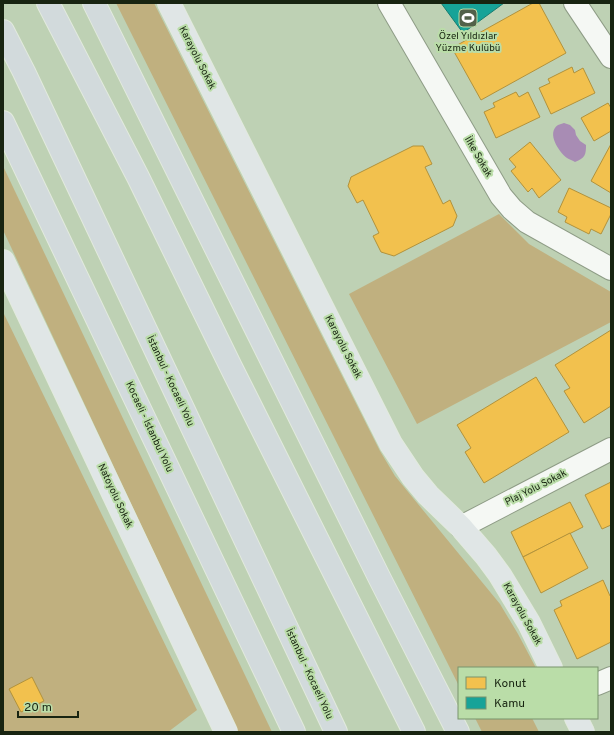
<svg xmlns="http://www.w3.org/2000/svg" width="614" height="735" font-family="Overpass,sans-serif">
	<rect width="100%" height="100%" fill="#bed1b4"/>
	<g fill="#c0b07f">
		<path d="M116,3H154L380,451L395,476L500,604L518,634L536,668H459V686Z"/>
		<path d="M3,166L272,732H238L3,230Z"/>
		<path d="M499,214L529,244L611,292V322L417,424L349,294Z"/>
		<path d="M3,312L197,710L168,732H3Z"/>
		<path d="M475,718H532L539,732H482Z"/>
	</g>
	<path fill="#a88cb4" d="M564,123L570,125L575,130L576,135L580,141L586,145C586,155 585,158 575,162C573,161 569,159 567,158C559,152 546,133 558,125C560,124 562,124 564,123Z"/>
	<g fill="#f2c14e" stroke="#b1923c">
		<path d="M533,3H539L566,53L481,100L452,48Z"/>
		<path d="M572,67L574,73L583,68L595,93L551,114L539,88L550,83L548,79Z"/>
		<path d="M516,92L519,97L528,92L540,117L496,138L484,112L495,107L493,103Z"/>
		<path d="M608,103L611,108V131L594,141L581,118Z"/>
		<path d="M530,142L561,180L539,198L532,188L528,192L511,171L516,167L509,159Z"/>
		<path d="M611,144V193L591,181Z"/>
		<path d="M413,146H423L432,164L425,167L443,204L450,200L457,216L453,226L394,256L381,252L373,236L379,233L363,200L357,203L348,186L351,177Z"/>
		<path d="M569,188L611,208V214L601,234L591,229L589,234L565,222L567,217L558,212Z"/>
		<path d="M611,330V406L584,423L564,391L570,388L555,365Z"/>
		<path d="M536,377L569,432L484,483L465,452L471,448L457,425Z"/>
		<path d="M611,482V525L602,529L585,495Z"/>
		<path d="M570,502L583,527L523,557L511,532Z"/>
		<path d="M570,533L588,568L541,593L523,557Z"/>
		<path d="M603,580L610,596H611V642L577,659L554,610L562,606L560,601Z"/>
		<path d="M32,677L44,701L21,712L9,689Z"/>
	</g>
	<path fill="#17a398" stroke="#177d70" d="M441,3H504L463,33Z"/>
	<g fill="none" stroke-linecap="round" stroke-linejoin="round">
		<g stroke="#8e9c86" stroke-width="24">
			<g id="minor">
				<path d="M389,3L501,196L512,209L527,222L611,269"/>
				<path d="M575,3L611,57"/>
				<path d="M461,527L611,449"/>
				<path d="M597,684L611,678"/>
			</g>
		</g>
		<g stroke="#e2eadd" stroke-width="24">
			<g id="major">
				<path d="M169,3L391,444L413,477L428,495L461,527L486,556L500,575L529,623L551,668"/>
				<path d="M3,261L226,732"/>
				<path d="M576,718L583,732"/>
			</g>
		</g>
		<g stroke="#e2eadd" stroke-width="24">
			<g id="highway">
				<path d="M48,3L138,177L231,367L414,732"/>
				<path d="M94,3L380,579L458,732"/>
				<path d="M3,31L24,72L336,732"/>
				<path d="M3,122L294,732"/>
			</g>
		</g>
		<use href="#minor" stroke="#f5f8f4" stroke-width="22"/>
		<use href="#major" stroke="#e0e6e6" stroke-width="22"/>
		<use href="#highway" stroke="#d2dadc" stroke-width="22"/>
	</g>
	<defs>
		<g id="stadium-square" transform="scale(1)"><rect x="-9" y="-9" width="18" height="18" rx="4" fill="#52614a" stroke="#badda8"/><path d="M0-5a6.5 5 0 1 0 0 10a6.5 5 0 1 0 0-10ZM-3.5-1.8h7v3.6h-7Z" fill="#fff"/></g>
	</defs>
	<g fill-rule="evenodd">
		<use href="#stadium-square" x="468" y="18"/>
	</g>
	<g text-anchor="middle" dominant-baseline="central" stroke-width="4" stroke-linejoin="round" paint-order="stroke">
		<g font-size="10" fill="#182411" stroke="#badda8">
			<text x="468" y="36">Özel Yıldızlar<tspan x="468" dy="12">Yüzme Kulübü</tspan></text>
		</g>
		<g font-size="10" fill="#182411" stroke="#badda8">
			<text transform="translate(197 58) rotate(63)">Karayolu Sokak</text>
			<text transform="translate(478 157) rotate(60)">İlke Sokak</text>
			<text transform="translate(343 347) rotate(63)">Karayolu Sokak</text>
			<text transform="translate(170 381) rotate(65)">İstanbul - Kocaeli Yolu</text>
			<text transform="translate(149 427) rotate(65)">Kocaeli - İstanbul Yolu</text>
			<text transform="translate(536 488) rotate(-27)">Plaj Yolu Sokak</text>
			<text transform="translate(115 496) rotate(65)">Natoyolu Sokak</text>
			<text transform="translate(522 614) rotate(61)">Karayolu Sokak</text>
			<text transform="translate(309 674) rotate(65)">İstanbul - Kocaeli Yolu</text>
		</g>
	</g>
	<rect width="614" height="735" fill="none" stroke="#182411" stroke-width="8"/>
	<rect x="458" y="667" width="140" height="52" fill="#badda8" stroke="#79936c"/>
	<rect x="466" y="677" width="20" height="12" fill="#f2c14e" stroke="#79936c"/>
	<text x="494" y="687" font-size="12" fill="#182411">Konut</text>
	<rect x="466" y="697" width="20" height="12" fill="#17a398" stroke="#79936c"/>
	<text x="494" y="707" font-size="12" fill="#182411">Kamu</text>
	<path d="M18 711v6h60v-6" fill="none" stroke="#182411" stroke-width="2"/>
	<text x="24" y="711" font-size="12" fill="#182411" stroke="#badda8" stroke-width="3" paint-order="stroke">20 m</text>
</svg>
